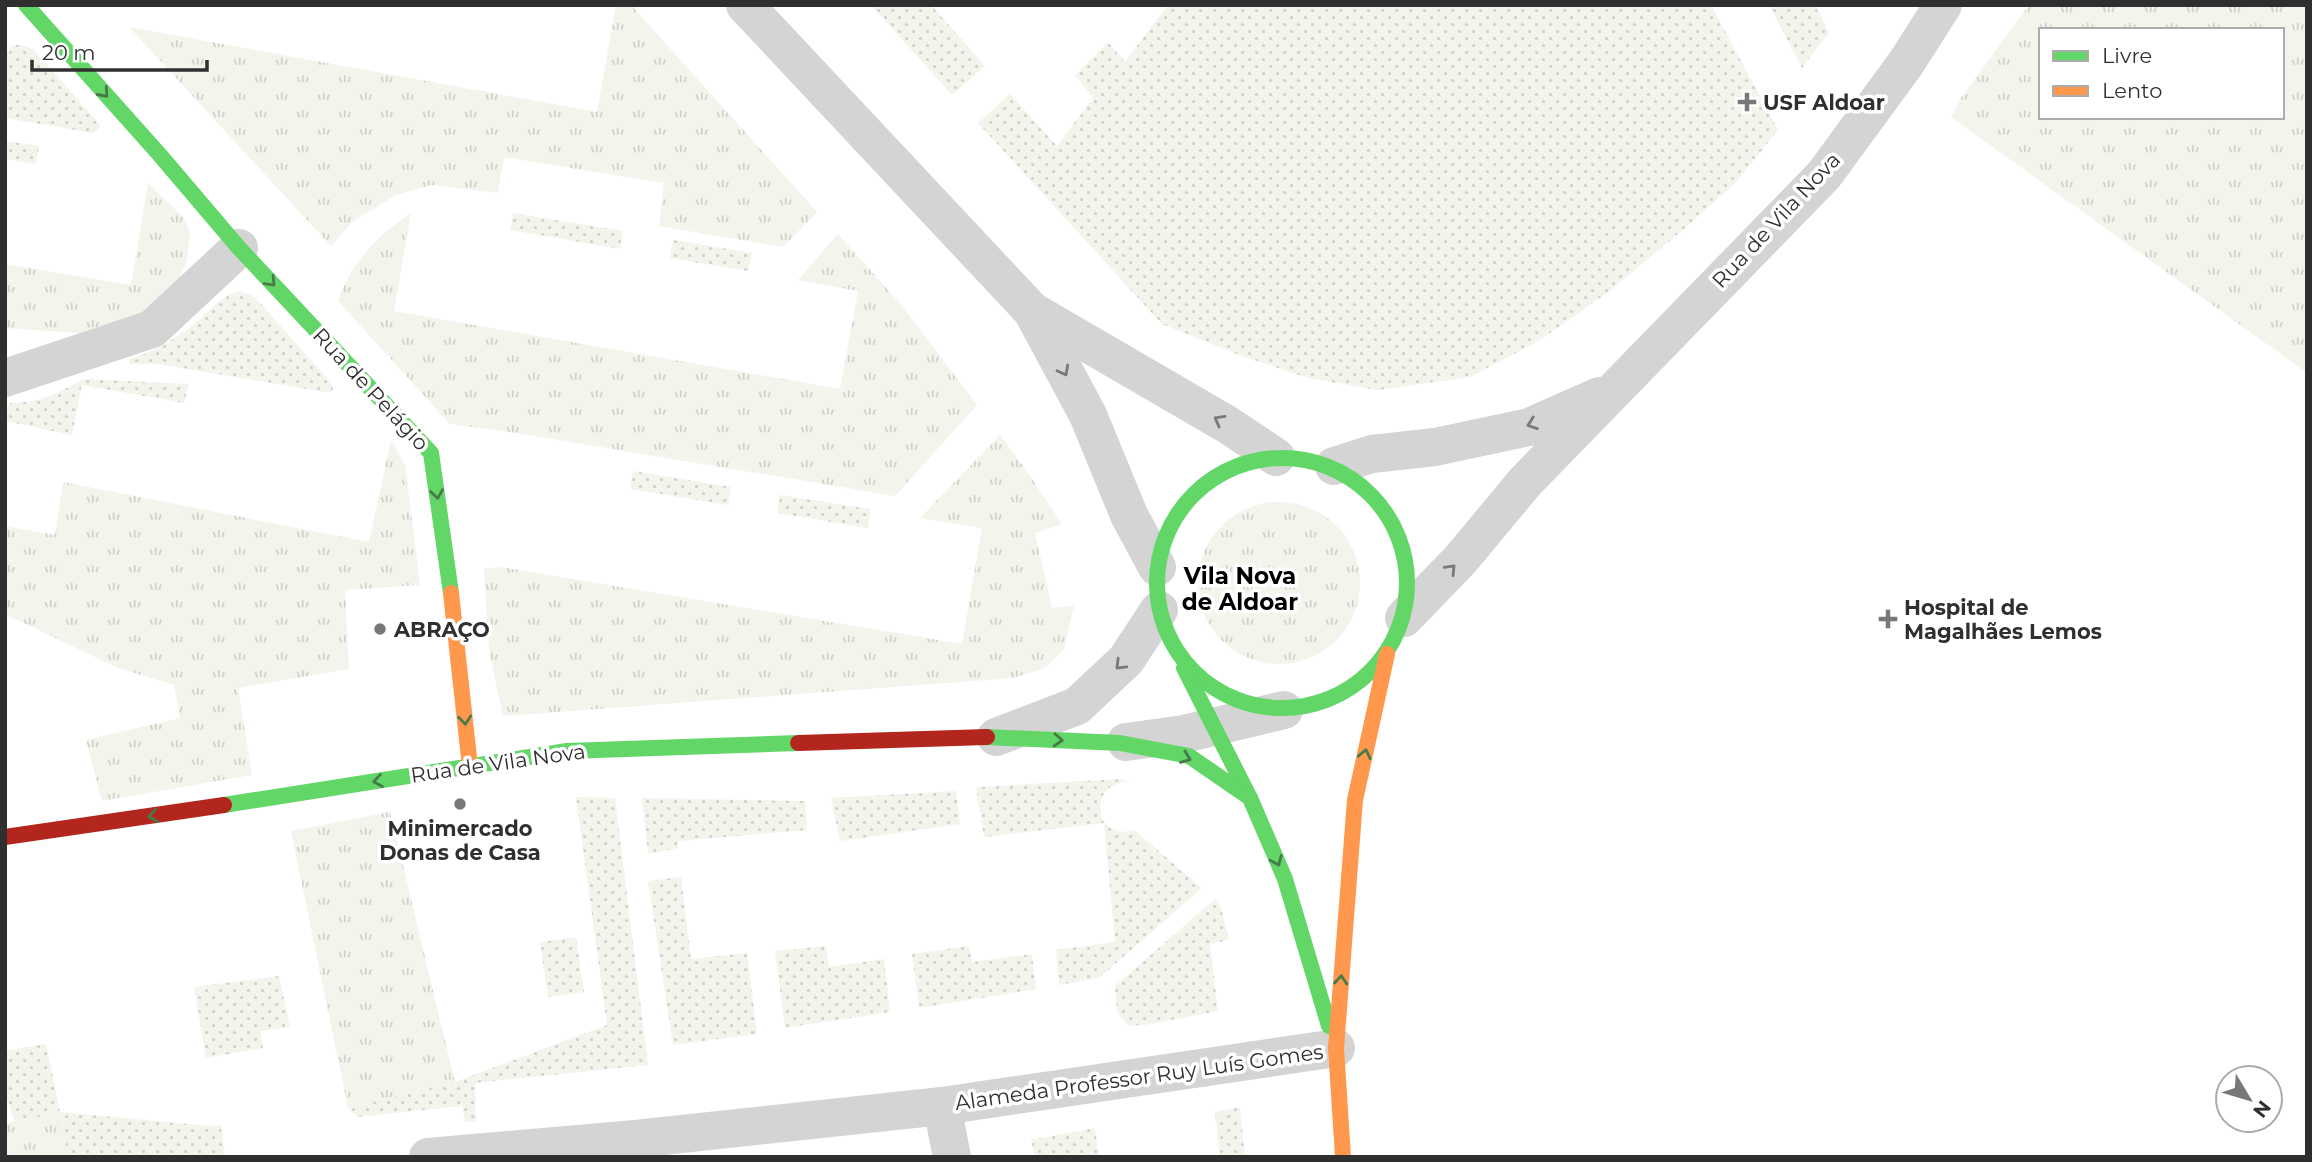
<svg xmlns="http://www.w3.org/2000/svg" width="2312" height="1162" font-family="Montserrat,sans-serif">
	<defs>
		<pattern id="grass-tufts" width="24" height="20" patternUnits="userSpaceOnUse" patternTransform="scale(1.75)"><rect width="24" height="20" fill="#f1f5ec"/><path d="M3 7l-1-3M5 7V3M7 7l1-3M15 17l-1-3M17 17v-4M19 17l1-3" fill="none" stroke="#cfd2cb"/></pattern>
		<pattern id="garden-dots" width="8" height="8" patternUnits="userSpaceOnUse" patternTransform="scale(1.75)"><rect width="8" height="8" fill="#f1f5ec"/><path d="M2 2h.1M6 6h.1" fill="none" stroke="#cfd2cb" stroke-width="1.8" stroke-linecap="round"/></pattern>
	</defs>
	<rect width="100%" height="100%" fill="#fff"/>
	<g fill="url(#grass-tufts)" fill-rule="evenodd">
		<path d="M616,5H631L817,212L783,247L659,226L664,183L504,157L498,193L431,185L396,195L352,222L331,246L129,27L597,112Z"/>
		<path d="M2029,5L2307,6V373L1951,117L1961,98ZM2041,30H2282V117H2041Z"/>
		<path d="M148,183L183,217L190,232L187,260L175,287L150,311L93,334L5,328V264L131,285Z"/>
		<path d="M411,213L394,311L840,389L858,291L798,280L838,234L898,301L977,405L895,496L523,434L450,424L338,301C353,259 376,238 411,213Z"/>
		<path d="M1000,435L1026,470L1062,524L1035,533L1052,608L1074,606L1064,649L1045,668L1013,678L503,716L489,650L484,569L501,567L962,644L982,528L920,518Z"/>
		<path d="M391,440L405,465L420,585L345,590L349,669L238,688L252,775L102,801L86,740L180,718L174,685L118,668L5,614V526L55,535L63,482L369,542Z"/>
		<circle cx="1279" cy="583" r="81"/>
		<path d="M390,812L455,1082L348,1108L291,831Z"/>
		<path d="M60,1112L68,1157H5V1124Z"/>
	</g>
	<g fill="url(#garden-dots)">
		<path d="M871,5H931L985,66L952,95Z"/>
		<path d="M1168,5H1711L1778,130L1737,181L1684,229L1607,293L1540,340L1470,377L1378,390L1308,378L1242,356L1162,324L978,123L1010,94L1057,146L1093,98L1075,75L1108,42L1125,62Z"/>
		<path d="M1769,5H1815L1829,33L1802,68Z"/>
		<path d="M13,45H22L33,49L96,120L100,125L99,130L93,133L5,118V55Z"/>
		<path d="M5,141L39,146L36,164L5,159Z"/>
		<path d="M513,213L623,231L620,249L510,230Z"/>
		<path d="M673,240L752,253L748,271L670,258Z"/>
		<path d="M239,291L251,295L262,305L332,384L333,391L325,392L158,364H129V359C151,353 171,341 190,328C207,315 218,297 239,291Z"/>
		<path d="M83,379L189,384L184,403L82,385L72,435L6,421L9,403C40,403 57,394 83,379Z"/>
		<path d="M633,471L731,487L728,505L630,489Z"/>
		<path d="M780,495L870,509L868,528L777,513Z"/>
		<path d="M1122,779L1129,782C1105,782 1094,801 1104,822C1113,831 1122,834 1134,830L1202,888L1099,978L1059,985L1056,950L1115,942L1104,823L984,837L976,787Z"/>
		<path d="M956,791L960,824L840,841L831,798Z"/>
		<path d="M576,797L615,798L648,1065L475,1083L476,1122H465L462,1106L357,1117L348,1108L455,1082L607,1025Z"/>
		<path d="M642,798L805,801L807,830L678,841V848L648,854Z"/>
		<path d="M681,877L691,959L747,953L757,1034L673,1045L648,881Z"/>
		<path d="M1215,899L1220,904L1229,940L1210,944L1218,1011L1145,1025L1128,1026L1117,1012L1115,986Z"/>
		<path d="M576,937L584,992L548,997L540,942Z"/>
		<path d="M826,946L829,967L884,959L890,1012L785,1028L775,951Z"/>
		<path d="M969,946L972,962L1032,954L1036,989L919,1008L912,954Z"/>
		<path d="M279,976L290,1027L260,1031L263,1048L206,1058L194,987Z"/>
		<path d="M46,1044L60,1112L209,1126L221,1125L225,1157H68L60,1112L15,1122L5,1094V1051Z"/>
		<path d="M1240,1107L1245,1157H1220L1215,1112Z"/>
		<path d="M1095,1128L1099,1157H1035L1031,1140Z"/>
	</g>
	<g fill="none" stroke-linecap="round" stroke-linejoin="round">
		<g stroke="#d4d4d4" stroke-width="38">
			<path d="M745,5L1032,311L1088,415L1129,515L1157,567"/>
			<path d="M1032,311L1228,425L1276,457"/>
			<path d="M5,378L152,329L239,248"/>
			<path d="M1334,466L1372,454L1435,447L1529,427L1599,396"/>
			<path d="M1404,618L1461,559L1525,482L1824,175L1906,63L1943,5"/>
			<path d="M996,737L1077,706L1126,660L1159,610"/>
			<path d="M1126,742L1184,734L1284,710"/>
			<path d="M942,1106L952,1157"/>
			<path d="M428,1157L635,1139L942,1106L1336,1048"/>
		</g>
		<g stroke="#63d668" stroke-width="16">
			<path d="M26,5L159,154L239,248L431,453L451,593"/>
			<circle cx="1282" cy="583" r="125"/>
			<path d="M1184,668L1250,798L1285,879L1329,1026"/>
			<path d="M987,737L1120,743L1189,756L1250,798"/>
			<path d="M224,805L567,751L798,743"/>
		</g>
		<g stroke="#ff974d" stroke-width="16">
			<path d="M451,593L470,767"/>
			<path d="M1343,1157L1336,1048L1355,800L1387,654"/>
		</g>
		<g stroke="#b3261e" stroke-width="16">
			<path d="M798,743L987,737"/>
			<path d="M5,837L224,805"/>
		</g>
	</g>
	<defs><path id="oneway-chevron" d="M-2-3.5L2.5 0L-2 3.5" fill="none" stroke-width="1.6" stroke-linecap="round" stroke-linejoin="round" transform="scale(1.75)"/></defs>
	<g stroke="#467a49">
		<use href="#oneway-chevron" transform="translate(104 93) rotate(48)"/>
		<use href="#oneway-chevron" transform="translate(271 282) rotate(47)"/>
		<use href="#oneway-chevron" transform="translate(437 494) rotate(82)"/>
		<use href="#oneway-chevron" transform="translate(465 720) rotate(84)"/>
		<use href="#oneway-chevron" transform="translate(1058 740) rotate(3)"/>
		<use href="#oneway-chevron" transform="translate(1365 754) rotate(-78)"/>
		<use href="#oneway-chevron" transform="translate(1186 758) rotate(21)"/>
		<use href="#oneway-chevron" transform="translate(378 781) rotate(171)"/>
		<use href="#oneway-chevron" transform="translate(153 816) rotate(171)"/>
		<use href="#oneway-chevron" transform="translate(1277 861) rotate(67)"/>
		<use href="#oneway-chevron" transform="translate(1341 980) rotate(-85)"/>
	</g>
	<g stroke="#797979">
		<use href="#oneway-chevron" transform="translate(1064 371) rotate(62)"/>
		<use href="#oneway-chevron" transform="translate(1219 420) rotate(-151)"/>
		<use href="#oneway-chevron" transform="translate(1532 424) rotate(160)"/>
		<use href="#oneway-chevron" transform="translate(1451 569) rotate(-46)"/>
		<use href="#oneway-chevron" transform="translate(1120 665) rotate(135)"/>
	</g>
	<g fill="#787878" stroke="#fff" stroke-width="2.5">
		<path d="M1743.5 91.5h7v7h7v7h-7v7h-7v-7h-7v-7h7z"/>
		<path d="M1884.5 608.5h7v7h7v7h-7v7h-7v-7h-7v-7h7z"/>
		<circle cx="380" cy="629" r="7"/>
		<circle cx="460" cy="804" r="7"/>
	</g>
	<g text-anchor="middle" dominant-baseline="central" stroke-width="7" stroke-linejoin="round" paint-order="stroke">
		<g font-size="21" font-weight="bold" fill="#2f2f2f" stroke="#fff" text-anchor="start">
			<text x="1763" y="102">USF Aldoar</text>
			<text x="1904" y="607">Hospital de<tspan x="1904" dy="24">Magalhães Lemos</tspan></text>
			<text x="394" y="629">ABRAÇO</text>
			<text x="460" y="828" text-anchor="middle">Minimercado<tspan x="460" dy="24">Donas de Casa</tspan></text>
		</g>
		<g font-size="21" fill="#2f2f2f" stroke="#fff">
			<text transform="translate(1776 220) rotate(-47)">Rua de Vila Nova</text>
			<text transform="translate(371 389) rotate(47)">Rua de Pelágio</text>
			<text transform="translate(498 763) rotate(-8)">Rua de Vila Nova</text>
			<text transform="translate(1139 1077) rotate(-8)">Alameda Professor Ruy Luís Gomes</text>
		</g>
		<g font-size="23" font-weight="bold" fill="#000" stroke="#fff">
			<text x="1240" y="576">Vila Nova<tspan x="1240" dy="26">de Aldoar</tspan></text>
		</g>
	</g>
	<rect width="2312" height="1162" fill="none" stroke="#2f2f2f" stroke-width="14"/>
	<rect x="2039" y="28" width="245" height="91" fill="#ffffff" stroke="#acacac" stroke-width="2"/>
	<rect x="2053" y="51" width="35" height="10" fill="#63d668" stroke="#acacac" stroke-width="2"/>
	<text x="2102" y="63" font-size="21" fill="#2f2f2f">Livre</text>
	<rect x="2053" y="86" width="35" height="10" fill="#ff974d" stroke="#acacac" stroke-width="2"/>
	<text x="2102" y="98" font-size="21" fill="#2f2f2f">Lento</text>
	<g transform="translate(2249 1099) rotate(128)"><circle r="33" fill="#ffffff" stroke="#acacac" stroke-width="2"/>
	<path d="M0-5L12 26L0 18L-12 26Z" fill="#787878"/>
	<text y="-10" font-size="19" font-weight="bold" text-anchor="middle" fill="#2f2f2f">N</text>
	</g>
	<path d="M32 60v10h175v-10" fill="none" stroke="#2f2f2f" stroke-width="3.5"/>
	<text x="42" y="60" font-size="21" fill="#2f2f2f" stroke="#ffffff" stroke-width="5" paint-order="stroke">20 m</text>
</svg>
